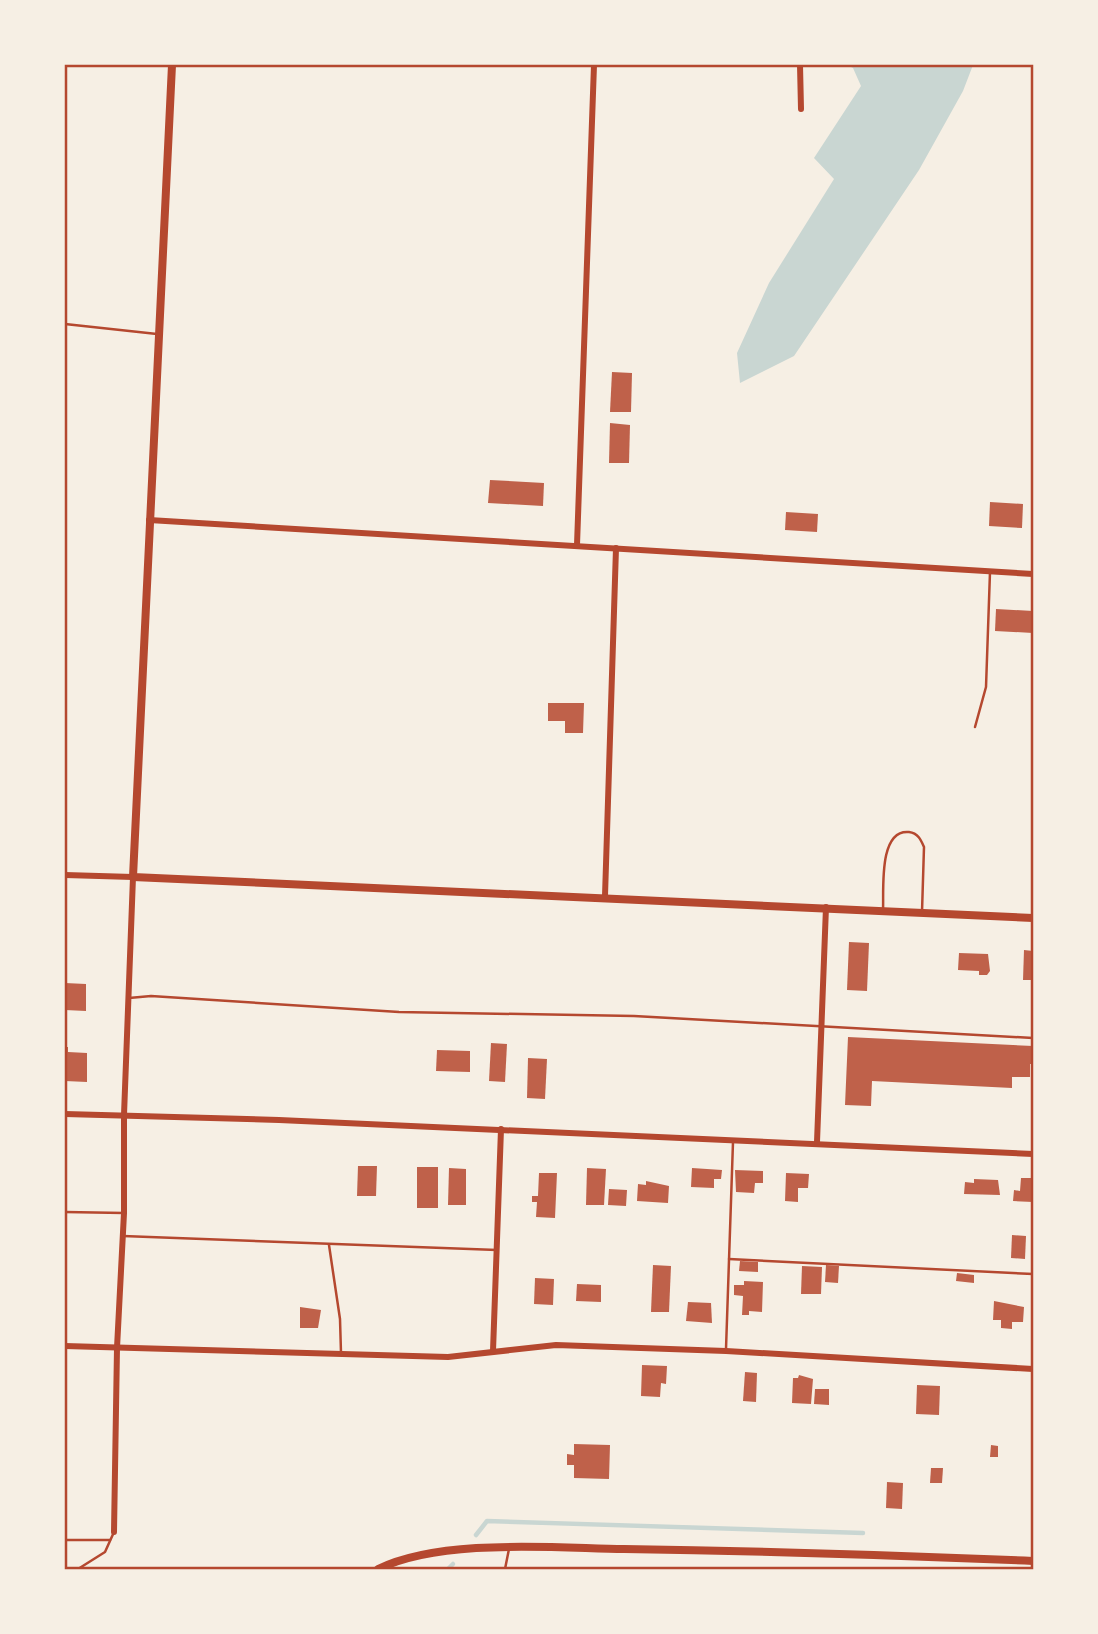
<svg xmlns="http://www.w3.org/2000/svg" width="1098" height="1634" font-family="Jost,sans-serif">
	<rect width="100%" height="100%" fill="#f6efe4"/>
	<path fill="#c9d6d2" d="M847,65H973L963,91L919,170L794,356L740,383L737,353L769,283L834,179L814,158L861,86L853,68Z"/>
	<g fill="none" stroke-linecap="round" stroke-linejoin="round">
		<g stroke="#c9d6d2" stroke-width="4.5">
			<path d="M476,1535L487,1521L863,1533"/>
			<path d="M448,1569L453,1564"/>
		</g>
	</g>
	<g fill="#bf614a">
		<path d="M612,372L632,373L631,412H610Z"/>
		<path d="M610,423L630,425L629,463H609Z"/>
		<path d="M490,480L544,483L543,506L488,503Z"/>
		<path d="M990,502L1023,504L1022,528L989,526Z"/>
		<path d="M786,512L818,514L817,532L785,530Z"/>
		<path d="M996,609L1033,611V633L995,631Z"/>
		<path d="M548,703H584L583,733H565V721H548Z"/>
		<path d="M849,942L869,943L867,991L847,990Z"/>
		<path d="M1024,950L1033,951V980H1023Z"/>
		<path d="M959,953L988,954L990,971L987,975H979V971L958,970Z"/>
		<path d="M65,983L86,984V1011L65,1010Z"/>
		<path d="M848,1037L1033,1046V1064H1030V1077H1012V1088L872,1081L871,1106L845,1105Z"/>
		<path d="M491,1043L507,1044L505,1082L489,1081Z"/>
		<path d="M65,1047H68V1052L87,1053V1082L65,1081Z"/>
		<path d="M437,1050L470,1051V1072L436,1071Z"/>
		<path d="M528,1058L547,1059L545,1099L527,1098Z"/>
		<path d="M358,1166H377L376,1196H357Z"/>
		<rect x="417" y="1167" width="21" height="41"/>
		<path d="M449,1168L466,1169V1205H448Z"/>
		<path d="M587,1168L606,1169L604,1205H586Z"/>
		<path d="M692,1168L722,1170L721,1179H714V1188L691,1187Z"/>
		<path d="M735,1170L763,1171V1183H755L754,1193L736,1192Z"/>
		<path d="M539,1173H557L555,1218L536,1217L537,1202H532V1196H538Z"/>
		<path d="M786,1173L809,1174L808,1188H798V1202L785,1201Z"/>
		<path d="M1021,1178H1033V1202L1013,1201L1014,1190L1020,1191Z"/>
		<path d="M974,1179L998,1180L1000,1195L964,1194L965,1182L974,1183Z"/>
		<path d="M646,1181L669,1186L668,1203L637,1201L638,1184L646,1185Z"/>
		<path d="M609,1189L627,1190L626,1206L608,1205Z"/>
		<path d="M1012,1235L1026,1236L1025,1259L1011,1258Z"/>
		<path d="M740,1261L758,1262V1272L739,1271Z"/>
		<path d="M653,1265L671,1266L669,1312H651Z"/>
		<path d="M826,1265L839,1266L838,1283L825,1282Z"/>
		<path d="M802,1266L822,1267L821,1294H801Z"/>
		<path d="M957,1273L974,1275V1283L956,1281Z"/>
		<path d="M535,1278L554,1279L553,1305L534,1304Z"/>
		<path d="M744,1281L763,1282L762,1312L749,1311V1315H742L743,1296L734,1295V1285H744Z"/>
		<path d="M577,1284L601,1285V1302L576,1301Z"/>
		<path d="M994,1301L1024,1307L1023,1322H1012V1329L1001,1328V1320H993Z"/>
		<path d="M688,1302L711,1303L712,1323L686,1321Z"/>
		<path d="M300,1307L321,1310L318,1328H300Z"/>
		<path d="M642,1365L667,1366L666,1384L661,1383L660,1397L641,1396Z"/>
		<path d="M745,1372L757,1373L756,1402L743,1401Z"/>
		<path d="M799,1375L813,1379L811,1404L792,1403L793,1378H798Z"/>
		<path d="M917,1385L940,1386L939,1415L916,1414Z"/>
		<path d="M815,1389H829V1405L814,1404Z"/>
		<path d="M574,1444L610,1445L609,1479L574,1478V1465H567V1454L574,1455Z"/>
		<path d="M991,1445L998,1446V1457H990Z"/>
		<path d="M931,1468H943L942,1483H930Z"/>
		<path d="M887,1482L903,1483L902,1509L886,1508Z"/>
	</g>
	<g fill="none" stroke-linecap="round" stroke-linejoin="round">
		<g stroke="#b5482f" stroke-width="2.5">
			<path d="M65,324L157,334"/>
			<path d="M975,727L986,687L990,572"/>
			<path d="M883,910C884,891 878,829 909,832C918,833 921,840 924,847L922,912"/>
			<path d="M129,998L151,996L399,1012L634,1016L1033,1038"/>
			<path d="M65,1212L124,1213"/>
			<path d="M123,1236L497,1250"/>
			<path d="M329,1245L340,1319L341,1353"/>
			<path d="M729,1259L1033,1274"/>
			<path d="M726,1349L733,1142"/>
			<path d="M65,1540H110"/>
			<path d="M78,1569L105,1552L114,1532"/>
			<path d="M505,1569L509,1549"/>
		</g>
		<g stroke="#b5482f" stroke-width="6">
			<path d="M800,65L801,109"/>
			<path d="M149,520L1033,574"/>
			<path d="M577,545L594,65"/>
			<path d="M65,875L133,877L124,1115V1213L117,1348L114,1532"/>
			<path d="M605,896L616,548"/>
			<path d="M65,1114L279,1120L1033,1154"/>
			<path d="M817,1142L826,907"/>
			<path d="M65,1346L448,1357L556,1345L726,1351L1033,1369"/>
			<path d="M493,1351L501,1129"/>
		</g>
		<g stroke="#b5482f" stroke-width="8">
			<path d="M172,65L133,877L1033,918"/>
			<path d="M378,1569C442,1538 552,1548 624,1549C761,1551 897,1555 1033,1561"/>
		</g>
	</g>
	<rect width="1098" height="1634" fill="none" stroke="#f6efe4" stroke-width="133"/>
	<rect x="66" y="66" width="966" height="1502" fill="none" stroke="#b5482f" stroke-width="2.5"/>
</svg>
